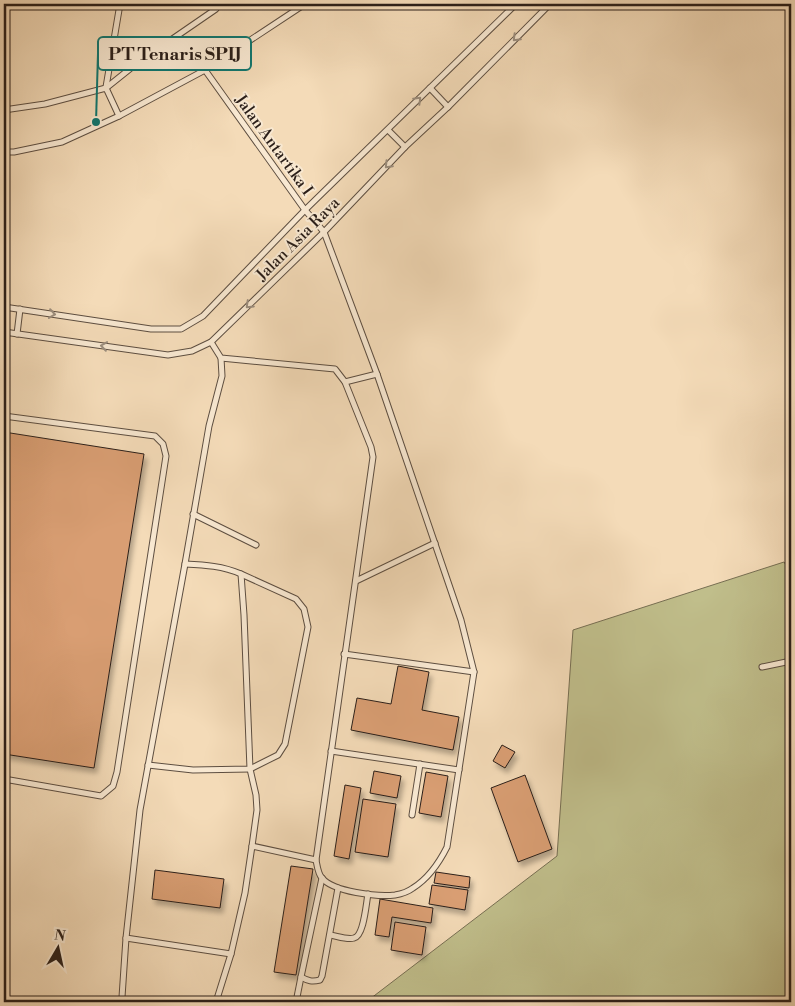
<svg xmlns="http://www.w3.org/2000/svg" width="795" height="1006" font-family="'Libre Bodoni',serif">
	<defs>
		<filter id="shadow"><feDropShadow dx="3" dy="5" stdDeviation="2.5" flood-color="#0004"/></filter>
	</defs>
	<rect width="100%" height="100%" fill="#f4dbb8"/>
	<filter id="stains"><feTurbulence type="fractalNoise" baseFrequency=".004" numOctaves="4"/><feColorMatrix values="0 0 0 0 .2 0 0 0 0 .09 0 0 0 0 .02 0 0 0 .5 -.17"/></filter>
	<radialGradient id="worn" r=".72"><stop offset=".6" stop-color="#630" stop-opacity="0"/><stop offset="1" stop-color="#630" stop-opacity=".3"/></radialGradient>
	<path fill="#c0be8b" stroke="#766e52" d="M784,562L791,573V1002H366L557,856L573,630Z"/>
	<g fill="#d99e73" stroke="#2b1f19" filter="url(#shadow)">
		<path d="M4,432L144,454L94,768L4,754Z"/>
		<path d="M398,666L429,672L422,710L459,717L453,750L351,730L357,698L391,704Z"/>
		<path d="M502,745L515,752L505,768L493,761Z"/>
		<path d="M374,771L401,776L397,798L370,793Z"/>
		<path d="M426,772L448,776L441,817L419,813Z"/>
		<path d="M525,775L552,849L518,862L491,788Z"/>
		<path d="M345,785L361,788L349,859L334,856Z"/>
		<path d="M363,799L396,804L388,857L355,852Z"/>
		<path d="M291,866L313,869L296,975L274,972Z"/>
		<path d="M155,870L224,879L220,908L152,899Z"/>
		<path d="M436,872L470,877L469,888L434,883Z"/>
		<path d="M432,885L468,890L465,910L429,904Z"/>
		<path d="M380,899L433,908L431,923L392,917L389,937L375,935Z"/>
		<path d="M395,922L426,927L422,955L391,950Z"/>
	</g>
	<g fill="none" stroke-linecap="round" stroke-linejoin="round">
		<g stroke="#5d4e41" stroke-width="7">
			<g id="lane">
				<path d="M205,70L305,210L324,232L377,374L461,620L474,672L447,847C439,863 429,878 413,888C409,891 401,894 395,895C378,897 333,892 322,878C318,874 317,865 316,860L373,457L371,447L345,382L335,369L221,358L211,342"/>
				<path d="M106,87L120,4"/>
				<path d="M106,88L136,64L216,9L219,4"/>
				<path d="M430,88L448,107"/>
				<path d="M4,110L45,104L106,88L119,116"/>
				<path d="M388,130L405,147"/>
				<path d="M4,152H14L62,142L119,116L205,70L305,4"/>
				<path d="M4,307L151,329H181L203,316L305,210L516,4"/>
				<path d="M4,332L168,355L192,351L211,342L324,232L405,147L448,107L550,4"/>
				<path d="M17,334L20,309"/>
				<path d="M345,382L377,374"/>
				<path d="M4,416L155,436L163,444L166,456L117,772L113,786L101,796L4,779"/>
				<path d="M193,514L256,545"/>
				<path d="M185,564C205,565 223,566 241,574L244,615L250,769L256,795L257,810L252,846L245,893L231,954L216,1002"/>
				<path d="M356,581L435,543"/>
				<path d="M344,654L474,672"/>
				<path d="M762,667L791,661"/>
				<path d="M331,751L459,770"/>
				<path d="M148,765L193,770L250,769L278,755L285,744L308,627L304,609L296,599L241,574"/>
				<path d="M412,815L420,764"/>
				<path d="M252,846L316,860"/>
				<path d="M322,878L301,977C308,981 312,982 320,980L322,976L338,888"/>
				<path d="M330,935C337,936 347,940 354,938C364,936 366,904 368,894"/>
				<path d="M126,938L231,954"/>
				<path d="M125,1002L122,997L126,938L140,810L185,564L209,426L222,376L221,358"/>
				<path d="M296,1002L301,977"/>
			</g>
		</g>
		<use href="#lane" stroke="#f8e8d1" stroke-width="5"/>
	</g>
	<defs><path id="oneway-chevron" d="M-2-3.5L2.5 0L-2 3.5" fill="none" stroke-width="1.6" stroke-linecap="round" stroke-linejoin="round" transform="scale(1.25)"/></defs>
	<g stroke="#9c8e7e">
		<use href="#oneway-chevron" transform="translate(516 38) rotate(135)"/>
		<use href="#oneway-chevron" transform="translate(418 100) rotate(-45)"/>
		<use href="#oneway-chevron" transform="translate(388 165) rotate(134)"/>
		<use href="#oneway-chevron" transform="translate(249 305) rotate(136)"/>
		<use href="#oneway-chevron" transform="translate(52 314) rotate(8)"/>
		<use href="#oneway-chevron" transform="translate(104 346) rotate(-172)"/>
	</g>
	<g text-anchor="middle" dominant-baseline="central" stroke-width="4" stroke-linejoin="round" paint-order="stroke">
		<g font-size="16" fill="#2b1f19" stroke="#f8e8d1">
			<text transform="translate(274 145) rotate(54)">Jalan Antartika I</text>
			<text transform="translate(298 239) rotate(-45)">Jalan Asia Raya</text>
		</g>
	</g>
	<path fill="none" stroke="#0f766e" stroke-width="2" d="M96 122L98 53"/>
	<circle fill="#0f766e" stroke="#f8e8d1" stroke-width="2" cx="96" cy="122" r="5"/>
	<rect fill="#f8e8d1" stroke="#0f766e" stroke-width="2" x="98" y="37" width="153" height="33" rx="5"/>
	<g font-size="18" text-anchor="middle" font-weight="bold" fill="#2b1f19">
		<text x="175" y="60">PT Tenaris SPIJ</text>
	</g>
	<rect width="795" height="1006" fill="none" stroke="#f4dbb8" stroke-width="20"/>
	<rect x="5" y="5" width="785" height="996" fill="none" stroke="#2b1f19" stroke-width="2.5"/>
	<rect x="10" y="10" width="775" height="986" fill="none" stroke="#2b1f19"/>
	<g transform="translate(58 948) rotate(9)" stroke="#f8e8d1" stroke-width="4" paint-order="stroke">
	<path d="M0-4L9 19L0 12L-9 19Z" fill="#2b1f19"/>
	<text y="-8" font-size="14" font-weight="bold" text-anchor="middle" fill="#2b1f19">N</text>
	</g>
	<rect width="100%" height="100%" filter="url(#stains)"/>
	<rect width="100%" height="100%" fill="url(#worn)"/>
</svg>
